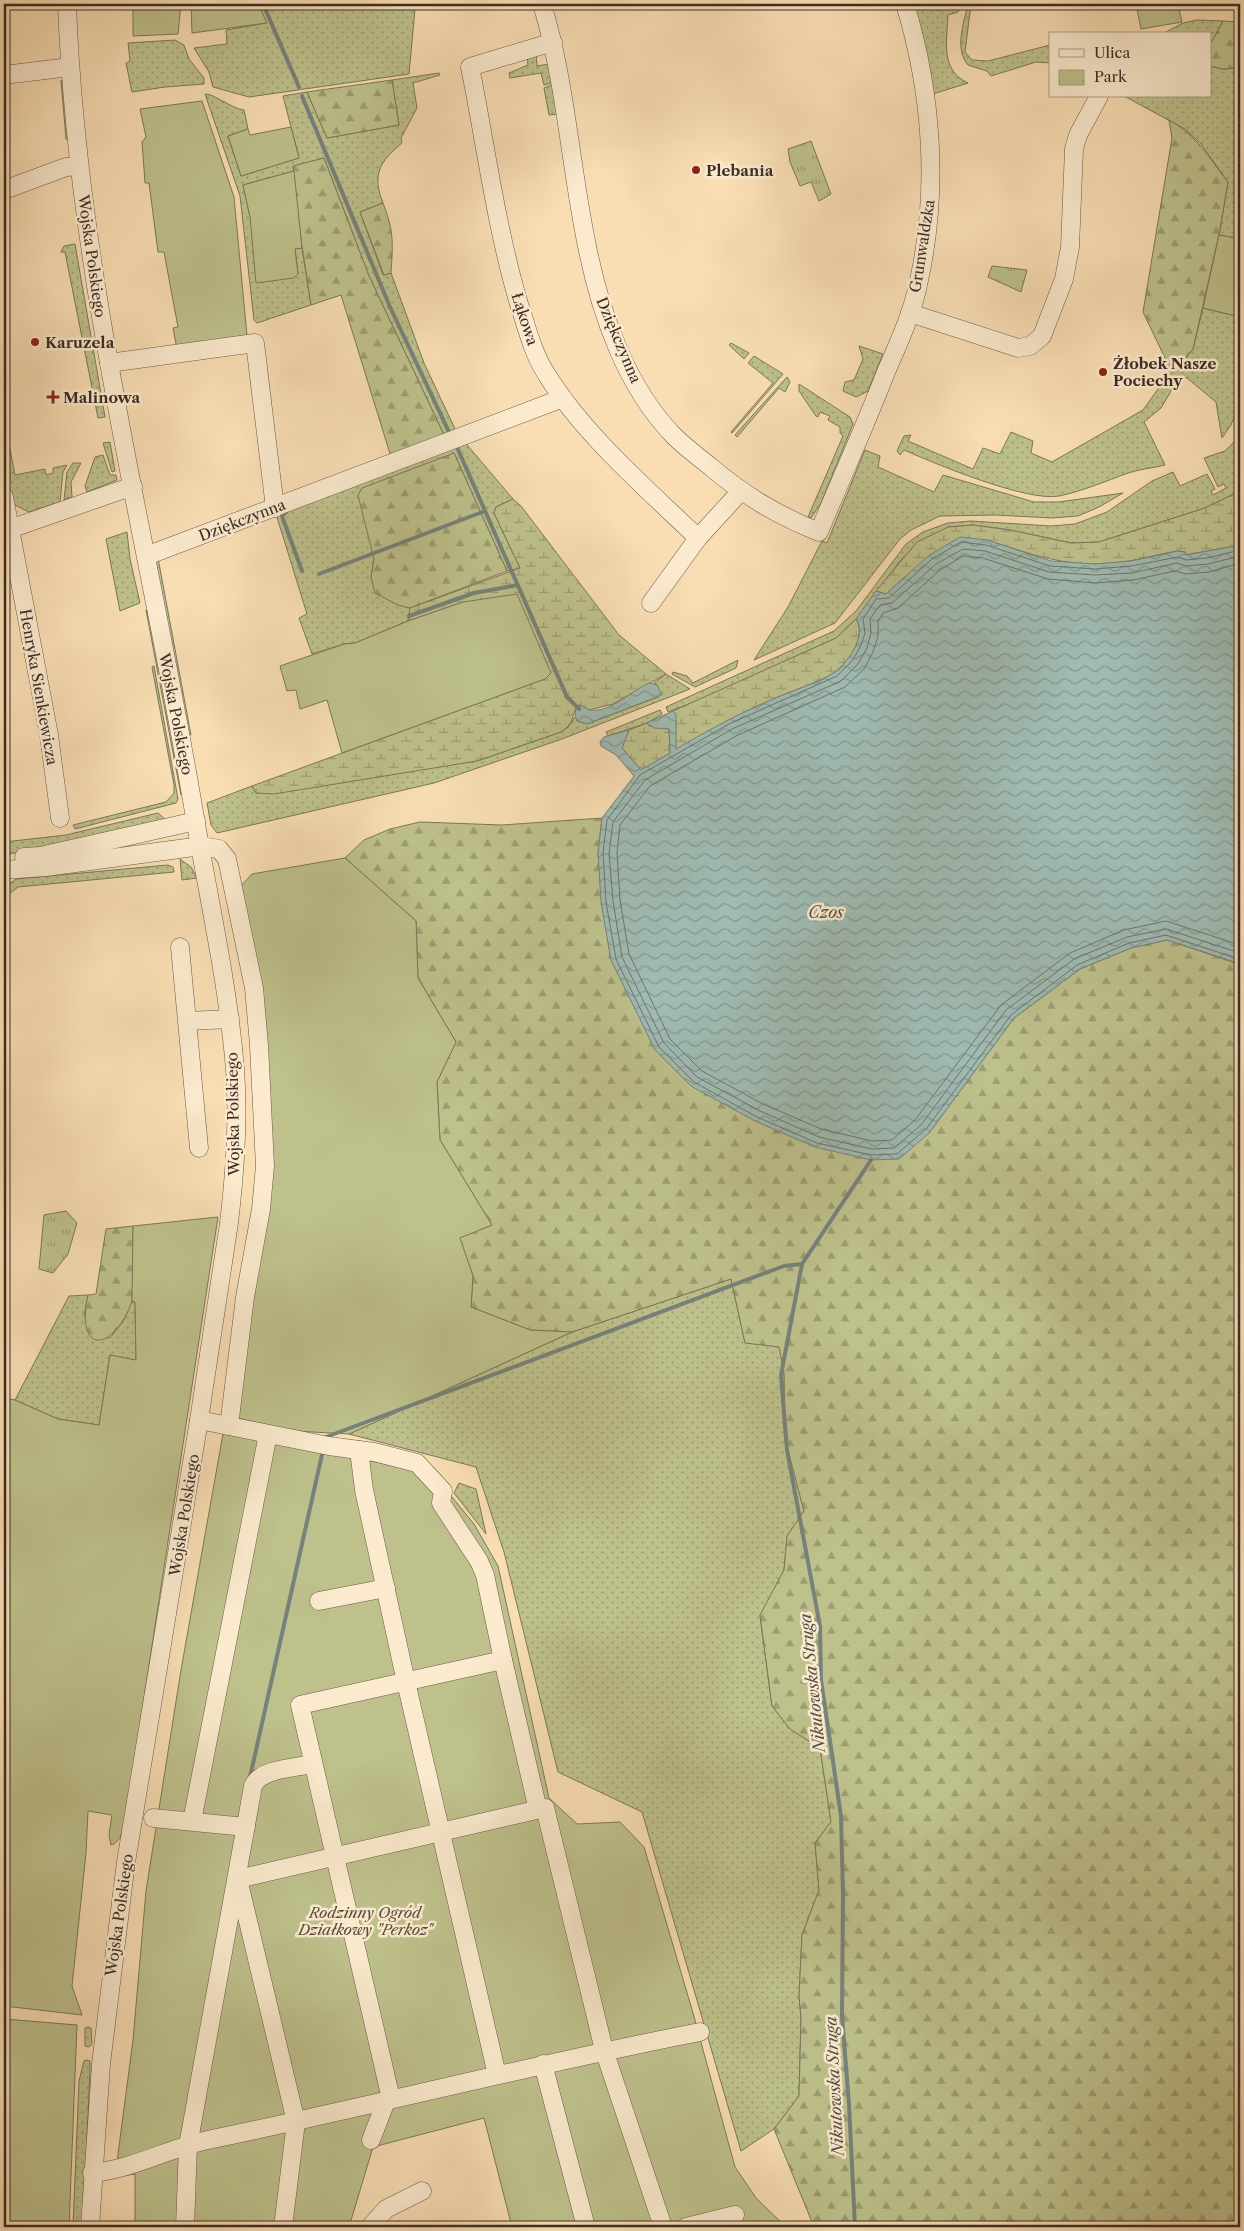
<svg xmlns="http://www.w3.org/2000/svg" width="1244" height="2231" font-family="'Libre Caslon Text',serif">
	<defs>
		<pattern id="grass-dots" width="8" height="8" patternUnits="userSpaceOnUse" patternTransform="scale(1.25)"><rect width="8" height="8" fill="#bec18c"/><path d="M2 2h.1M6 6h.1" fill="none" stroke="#9c9d72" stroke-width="1.8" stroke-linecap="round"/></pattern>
		<pattern id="forest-firs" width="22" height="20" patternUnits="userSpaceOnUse" patternTransform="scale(1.25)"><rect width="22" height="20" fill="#bec18c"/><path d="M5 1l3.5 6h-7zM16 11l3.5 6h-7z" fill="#9c9d72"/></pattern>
		<pattern id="wetland-marsh" width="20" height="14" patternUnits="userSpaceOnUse" patternTransform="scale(1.25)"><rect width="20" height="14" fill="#bec18c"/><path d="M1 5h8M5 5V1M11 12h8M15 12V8" fill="none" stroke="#9c9d72"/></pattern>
		<pattern id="park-tufts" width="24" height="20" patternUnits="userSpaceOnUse" patternTransform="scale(1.25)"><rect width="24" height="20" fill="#bec18c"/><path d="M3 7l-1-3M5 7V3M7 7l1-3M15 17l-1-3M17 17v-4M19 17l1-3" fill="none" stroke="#9c9d72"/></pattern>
		<pattern id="water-waves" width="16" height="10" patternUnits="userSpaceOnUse" patternTransform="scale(1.25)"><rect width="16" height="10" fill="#9fbbb3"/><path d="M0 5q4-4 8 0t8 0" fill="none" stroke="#839892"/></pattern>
	</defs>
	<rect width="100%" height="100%" fill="#f9deb4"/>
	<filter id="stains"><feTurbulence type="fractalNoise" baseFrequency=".004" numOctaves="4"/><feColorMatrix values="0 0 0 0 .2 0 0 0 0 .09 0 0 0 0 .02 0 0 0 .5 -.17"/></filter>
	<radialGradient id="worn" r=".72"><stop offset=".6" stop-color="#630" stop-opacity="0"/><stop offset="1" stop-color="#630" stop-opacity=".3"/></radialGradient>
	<g fill="url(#grass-dots)" stroke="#7d775a">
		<path d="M258,4H409L415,9L409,74L249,97L213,87L209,72L194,48L227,44L226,30L266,23Z"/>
		<path d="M914,4H934L938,11L955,4H962L958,12L948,15C947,42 940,70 968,83L933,94Z"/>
		<path d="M968,4H971L965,52L972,60L988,61L1050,45V63L1036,62L991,76L987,71L968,65C954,49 964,22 968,4Z"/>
		<path d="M1197,20L1223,21L1210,45V34H1162L1183,23Z"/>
		<path d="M175,40L184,45L189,59L204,78V84L165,87L132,92L126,63L130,61L128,43Z"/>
		<path d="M536,52L537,66L549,64L553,82L544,85L541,73L510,78L509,73L528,65L527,55Z"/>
		<path d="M1210,66L1223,69L1240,68V239L1219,235L1228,182L1201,144L1185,129L1124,96H1210Z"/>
		<path d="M439,73L440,75L413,83L417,108L401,138L402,143C379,162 372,175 383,203L360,212L383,275L391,273L424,363L456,431L444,435L369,276L324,158L293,167L294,171L243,185L250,217L298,274L295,249L302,248L311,305L257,323L254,320L240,196L205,94C215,94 230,108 244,110L248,129L228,136L241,176L299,158L283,96L307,92L327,138L399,125L392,80Z"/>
		<path d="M61,80L64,86L69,139H66Z"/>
		<path d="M553,84L558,114L549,115L544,88Z"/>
		<path d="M75,244L105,417L98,418L65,252H61L64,246Z"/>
		<path d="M1203,308L1240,317V403L1231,425L1222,438L1216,402L1187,378L1180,376L1161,408L1144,422L1165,465C1153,468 1140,469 1128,473C1106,481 1083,491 1059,496C1027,502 936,464 904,450L900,455L897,451L904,436L911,435L908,441L973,469L983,448L1000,454L1011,432L1033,441L1031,453L1052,462L1143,410L1163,382L1166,360H1184L1193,349Z"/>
		<path d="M731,343L749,353L744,359L729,345Z"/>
		<path d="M859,346L883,354L868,391L856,397L843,391L845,382L854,380L863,359Z"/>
		<path d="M754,356L783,374L732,433L731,432L773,383L748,363Z"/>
		<path d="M787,377L790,382L785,392L779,388L737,437L735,435Z"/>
		<path d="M799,384L850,417L853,424L821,503L811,518L808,517L843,436L840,433V427L828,420L830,416L820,412L818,417L816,416L799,391Z"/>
		<path d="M4,418L15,475L45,469L46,475L53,473V468L67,465L63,472L60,502L29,512L9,502L4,474Z"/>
		<path d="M1240,436V491L1205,508L1099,542L1071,543L1010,530L973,525L948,527L903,557L856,619L836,638L707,697L668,712L666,707L834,631L856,611L906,544L923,532L948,523L971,521L1051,526L1075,524L1107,512L1152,481L1173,472L1180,486L1207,474L1215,489L1211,491L1213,495L1226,488L1224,484L1218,487L1204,458L1225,451Z"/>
		<path d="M462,439L513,499L496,507L494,513L520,568L507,571L454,453L371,541L374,559L371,577L398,605L410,608L408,621L355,643L344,644L312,654L299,618L307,614L276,514Z"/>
		<path d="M110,442L115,471L112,472L103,443Z"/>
		<path d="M865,450L880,456L878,467L934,492L943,475L1034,502H1059L1123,493L1099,507L1078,516L1052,518L996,515L940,516L911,530L900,539L835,623L754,660L788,607L822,541L827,543Z"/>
		<path d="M103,455L110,475H116L117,480L87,492L85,486L95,457Z"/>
		<path d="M73,463H81L71,482L72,497L64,500L67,472Z"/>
		<path d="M127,532L130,559L140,603L120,611L106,539Z"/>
		<path d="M158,558L191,735L186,734L155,564Z"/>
		<path d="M146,610L151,620L184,796L181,795Z"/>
		<path d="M738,660L736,668L695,687L672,674L673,672L687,676L693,683Z"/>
		<path d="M154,666L178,799L176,803L75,829L73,825L166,802L174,793V785L152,667Z"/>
		<path d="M666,674L690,689L562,739L434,783L217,833L211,825L207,803L252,786L256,793L477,761L561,732L568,727L575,717L578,721L587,724L658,697L657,685L654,683Z"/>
		<path d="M660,710L662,714L647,723L608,736L606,732Z"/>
		<path d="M158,813L166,820L35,851L4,854V842L66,835Z"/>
		<path d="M180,859L191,867L197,878L182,880Z"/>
		<path d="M168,865L173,867L174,872L18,887L9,894L7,906H4V888L16,879Z"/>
		<path d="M4,909L8,910L5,1029H4Z"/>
		<path d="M731,1279L745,1343L779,1346L784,1372L787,1445L804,1511L787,1536L784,1570L760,1616L772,1706L790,1729L820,1748L831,1822L815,1843L819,1890L802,1935L799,1996L801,2018L799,2096L774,2129L741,2151L642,1812L558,1772L504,1552L476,1467L349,1434L572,1332Z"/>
		<path d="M88,1295L84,1316L110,1338L124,1320L132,1301L135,1302L136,1361L110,1355L99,1425L58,1419L15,1400L69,1296Z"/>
		<path d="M459,1483L476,1489L486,1534L454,1493Z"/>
		<path d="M88,2027L91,2028L92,2044L89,2047L85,2046V2028Z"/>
		<path d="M87,2060L90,2061V2071L83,2227H73L79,2081L84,2061Z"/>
	</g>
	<g fill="url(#forest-firs)" stroke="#7d775a">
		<path d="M1223,21L1240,22V68L1223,69L1210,66V45Z"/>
		<path d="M392,80L399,125L327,138L307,92Z"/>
		<path d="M1169,120C1198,136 1208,157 1228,182L1219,235L1193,349L1184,360H1166L1143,312L1172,138Z"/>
		<path d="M324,158L369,276L444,435L391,457L341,295L311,305L297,213L293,166Z"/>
		<path d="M383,203C394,232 393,242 391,273L384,275L360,212Z"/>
		<path d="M454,453L507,571L410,608L398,605L375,593L371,577L374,559L358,495L362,488Z"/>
		<path d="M602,818L598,853L602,902L611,960L929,1133L1014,1018L1080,969L1131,948L1167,940L1235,963L1240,969V2227H814L774,2129L799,2096L801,2018L799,1996L802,1935L819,1890L815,1843L831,1822L820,1748L790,1729L772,1706L760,1615L784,1570L787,1536L804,1511L785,1439L784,1372L779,1347L745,1343L731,1279L572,1332L530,1330L471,1307L473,1276L459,1238L492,1225L440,1140L437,1082L456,1042L418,978L416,921L345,858L364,840L390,829L420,822L502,825Z"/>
		<path d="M133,1226C132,1243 135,1291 131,1304C112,1353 75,1354 88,1295L96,1294L106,1229Z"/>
	</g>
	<g fill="url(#wetland-marsh)" stroke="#7d775a">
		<path d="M1240,491V545L1186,555L1185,552L1178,551C1157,554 1136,561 1114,563C1068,568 1030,554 987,540L906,576L886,594L876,591L917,542L948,527L973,525L1010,530L1071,543L1099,542L1205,508Z"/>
		<path d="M513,499L521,506L619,635L666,674L613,704L589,710L580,705L577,706C571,719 574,723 561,732L477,761L274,794L256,793L252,786L545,679L463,602L408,621L410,608L520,568L494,513L496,507Z"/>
		<path d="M856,619C867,636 849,661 835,672C821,682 788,692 771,700C737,715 707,731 675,750L676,722L673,711L836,638Z"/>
		<path d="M647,723L649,726L669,729L670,753L641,770L622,748L629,730Z"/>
	</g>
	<g fill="url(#park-tufts)" stroke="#7d775a">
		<path d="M811,141L831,194L819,201L811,182L800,186L790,162L788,149Z"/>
		<path d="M992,266L1027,270L1021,292L988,277Z"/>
		<path d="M66,1211L77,1223L68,1254L53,1273L39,1269L44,1215Z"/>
	</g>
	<g fill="#bec18c" stroke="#7d775a">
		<path d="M133,4H181L178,34L133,36Z"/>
		<path d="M191,4H258L267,23L192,33Z"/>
		<path d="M1136,4H1178L1182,22L1141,29Z"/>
		<path d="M202,101L234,197L247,336L177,349L173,328L178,327L164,252H158L149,183H145L142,142L146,137L140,109Z"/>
		<path d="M291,127L299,158L241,176L228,136L248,129L250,135Z"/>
		<path d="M294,171L302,248L295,249L298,274L294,278L256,283L250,217L243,185Z"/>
		<path d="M1219,235L1240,239V317L1203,308Z"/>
		<path d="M517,594L551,673L545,679L342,753L327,700L300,709L296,690L287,691L280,666L344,644L355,643L408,621L463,602Z"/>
		<path d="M345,858L416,921L418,978L456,1042L437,1082L440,1140L492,1225L460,1238L473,1276L471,1307L530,1330L572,1332L349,1434L294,1431L237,1418L270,1162L241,886L252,874Z"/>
		<path d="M218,1217L125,1821L120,1838L114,1844L111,1845L109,1835L112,1815L88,1811L86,1853L72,1986L82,2015L4,2006V1649L10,1591L4,1581V1398L15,1400L58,1419L99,1425L110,1355L136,1360L135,1302L132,1301L133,1226Z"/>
		<path d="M224,1428L434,1475L474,1524L498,1566L549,1798L577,1824L620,1822L644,1847L693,2013L735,2167L756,2198L786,2227H512L484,2118L373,2147L349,2227H135V2174L115,2177L133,2040L146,1891L181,1670Z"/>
		<path d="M4,2019L77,2025L69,2227H4Z"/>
	</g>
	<g fill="url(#water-waves)" stroke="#77827b">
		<path d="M960,537L987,540L1051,561L1095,564L1131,561L1178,551L1185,552L1186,555L1240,545V969L1235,962L1167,940L1131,948L1080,969L1014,1018L929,1133L899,1159L871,1160L815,1147L755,1121L691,1086L655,1050L611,960L601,902L598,853L602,818L634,776L616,755L601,746L600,742L604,737L629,730L622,748L641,770L670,753L669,729L654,728L647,723L673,711L676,714V749C707,731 738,714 771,700C788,692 821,682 835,672C849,661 867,636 856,619L876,591L886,594L928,556Z"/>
		<path d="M649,683L657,685L662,695L587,724L577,721C575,715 573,709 580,705C583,706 587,710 590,710C611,713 632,690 649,683Z"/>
	</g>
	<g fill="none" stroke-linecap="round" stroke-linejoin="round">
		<g stroke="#6e746d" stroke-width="1">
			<path d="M1240,550L1207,558L1186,560L1178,557L1131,566L1095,569L1050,566L986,545L961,542L932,559L889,598L876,599L863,619L865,633L861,645L853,660L837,676L729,724L640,775L607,820L603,853L606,902L616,959L659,1047L694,1082L757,1117L817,1143L871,1155L897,1154L926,1129L1011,1015L1077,965L1129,943L1166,935L1236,958L1240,961"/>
			<path d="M1240,556L1208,564L1186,566L1177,563L1132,573L1095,575L1049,572L985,551L963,549L936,564L892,603L880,605L870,619L871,633L867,648L858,664L841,681L732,729L645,780L613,822L609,853L613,901L622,957L664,1043L697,1077L760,1111L819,1137L872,1149L894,1148L921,1125L1006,1010L1074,959L1127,937L1166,929L1240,953"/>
			<path d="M1240,563L1209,572L1186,574L1175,571L1133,580L1095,583L1048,579L983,558L963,556L940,570L898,608L883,613L878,621V636L873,652L864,669L845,687L736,736L650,786L620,825L617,853L620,900L629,954L670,1039L702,1071L763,1104L821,1129L872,1141L892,1140L915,1120L1001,1005L1070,953L1124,930L1166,921L1240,945"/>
		</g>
		<g stroke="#77827b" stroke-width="4">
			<path d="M263,4L299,87"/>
			<path d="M302,96L390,307L449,432"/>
			<path d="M456,445L567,697L579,709"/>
			<path d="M287,511L282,516L302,571"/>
			<path d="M319,574L485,511"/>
			<path d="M409,616L474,593L518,585"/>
			<path d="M325,1440L326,1437L784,1266L802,1264"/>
			<path d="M250,1777L323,1450"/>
			<path d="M855,2227L849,2104L842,2016L843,1894L841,1816L821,1680L820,1626L787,1450L781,1375L802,1264L871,1160"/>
		</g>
		<g stroke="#6b594a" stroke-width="19">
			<g id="minor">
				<path d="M67,4C77,279 150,547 195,818C209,901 228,984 235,1069C239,1120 235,1172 229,1223L199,1420L126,1862L101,2064L90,2227"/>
				<path d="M542,4C566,83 570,165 587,246C600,312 626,387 674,436C686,448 700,458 712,468C747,497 777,515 819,532C841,479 865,426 886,372C899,342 913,312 919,280C939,189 932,93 905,4"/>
				<path d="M553,42L470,67C486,146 496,227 519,304C527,328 533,354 547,375C583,434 648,490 698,538L740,492"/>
				<path d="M4,75L70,67"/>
				<path d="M4,190L66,167L79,166"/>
				<path d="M910,313L1018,348L1030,346L1042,336L1064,279L1070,247L1074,149L1078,135L1099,96"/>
				<path d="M109,363L255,343L275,508"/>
				<path d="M4,497L49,735L60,818"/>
				<path d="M4,531L133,486"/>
				<path d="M146,556L563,398"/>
				<path d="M651,603L698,538"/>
				<path d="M24,857L40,856L196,821"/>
				<path d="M4,870L46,867L201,846L219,849L227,859L254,988L259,1045L265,1166L261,1209L245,1297L229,1426"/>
				<path d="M180,947L199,1148"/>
				<path d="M188,1021L230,1019"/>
				<path d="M199,1420L329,1446L374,1452L417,1463L443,1491L441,1503L479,1561L485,1575L503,1660L300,1705L391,2099"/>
				<path d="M359,1450L364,1490L406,1682L497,2075"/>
				<path d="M319,1601L386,1588"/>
				<path d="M503,1660L538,1810"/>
				<path d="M153,1818L246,1827"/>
				<path d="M192,1821L268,1434"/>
				<path d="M238,1879L545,1808L604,2050L663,2227"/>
				<path d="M238,1879L296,2122L283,2227"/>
				<path d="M543,2064L586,2227"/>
				<path d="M371,2140L386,2101"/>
				<path d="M92,2173C133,2169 169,2148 208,2140C373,2106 535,2064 700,2032"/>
				<path d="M185,2227L188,2146L253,1786C261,1768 295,1768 313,1764"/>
				<path d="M370,2227L386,2209L422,2191"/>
				<path d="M686,2227L735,2215"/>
			</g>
		</g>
		<use href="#minor" stroke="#fbeace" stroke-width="18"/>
	</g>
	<g fill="#8f2418" stroke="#fbeace" stroke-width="2">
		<circle cx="696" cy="170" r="5"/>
		<circle cx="35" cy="342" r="5"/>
		<circle cx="1103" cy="372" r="5"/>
		<path d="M50.5 389.5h5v5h5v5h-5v5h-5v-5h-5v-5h5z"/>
	</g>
	<g text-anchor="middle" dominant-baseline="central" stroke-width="5" stroke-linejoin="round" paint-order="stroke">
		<g font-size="15" font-weight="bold" fill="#3c2d27" stroke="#fbeace" text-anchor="start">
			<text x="706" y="170">Plebania</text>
			<text x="45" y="342">Karuzela</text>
			<text x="1113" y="363">Żłobek Nasze<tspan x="1113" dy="17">Pociechy</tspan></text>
			<text x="63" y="397">Malinowa</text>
		</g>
		<g font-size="15" fill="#3c2d27" stroke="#fbeace">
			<text transform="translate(922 246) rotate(-81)">Grunwaldzka</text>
			<text transform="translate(92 256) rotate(82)">Wojska Polskiego</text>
			<text transform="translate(525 319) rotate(72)">Łąkowa</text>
			<text transform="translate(619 340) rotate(67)">Dziękczynna</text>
			<text transform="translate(242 520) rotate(-21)">Dziękczynna</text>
			<text transform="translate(39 687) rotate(80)">Henryka Sienkiewicza</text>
			<text transform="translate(176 714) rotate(79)">Wojska Polskiego</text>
			<text transform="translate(233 1114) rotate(-91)">Wojska Polskiego</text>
			<text transform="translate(184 1515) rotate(-81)">Wojska Polskiego</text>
			<text transform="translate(119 1915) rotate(-82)">Wojska Polskiego</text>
		</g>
		<g font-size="15" font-style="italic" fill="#564b3b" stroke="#fbeace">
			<text x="365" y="1912">Rodzinny Ogród<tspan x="365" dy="17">Działkowy "Perkoz"</tspan></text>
		</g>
		<g font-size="16" font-style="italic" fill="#55504a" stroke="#fbeace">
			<text x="826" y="912">Czos</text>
			<text transform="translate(812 1683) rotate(-96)">Nikutowska Struga</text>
			<text transform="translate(834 2086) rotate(-93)">Nikutowska Struga</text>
		</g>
	</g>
	<rect width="1244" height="2231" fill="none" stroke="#f9deb4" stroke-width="20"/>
	<rect x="5" y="5" width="1234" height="2221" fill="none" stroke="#3c2d27" stroke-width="2.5"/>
	<rect x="10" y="10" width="1224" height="2211" fill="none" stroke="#3c2d27"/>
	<rect x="1049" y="32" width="162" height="65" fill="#fbeace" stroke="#af9e8b"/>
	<rect x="1059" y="49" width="25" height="8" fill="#fbeace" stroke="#af9e8b"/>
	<text x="1094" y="58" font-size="15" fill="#3c2d27">Ulica</text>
	<rect x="1059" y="70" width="25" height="15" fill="url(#park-tufts)" stroke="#af9e8b"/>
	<text x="1094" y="82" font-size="15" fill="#3c2d27">Park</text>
	<rect width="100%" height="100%" filter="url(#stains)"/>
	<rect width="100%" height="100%" fill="url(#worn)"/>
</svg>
